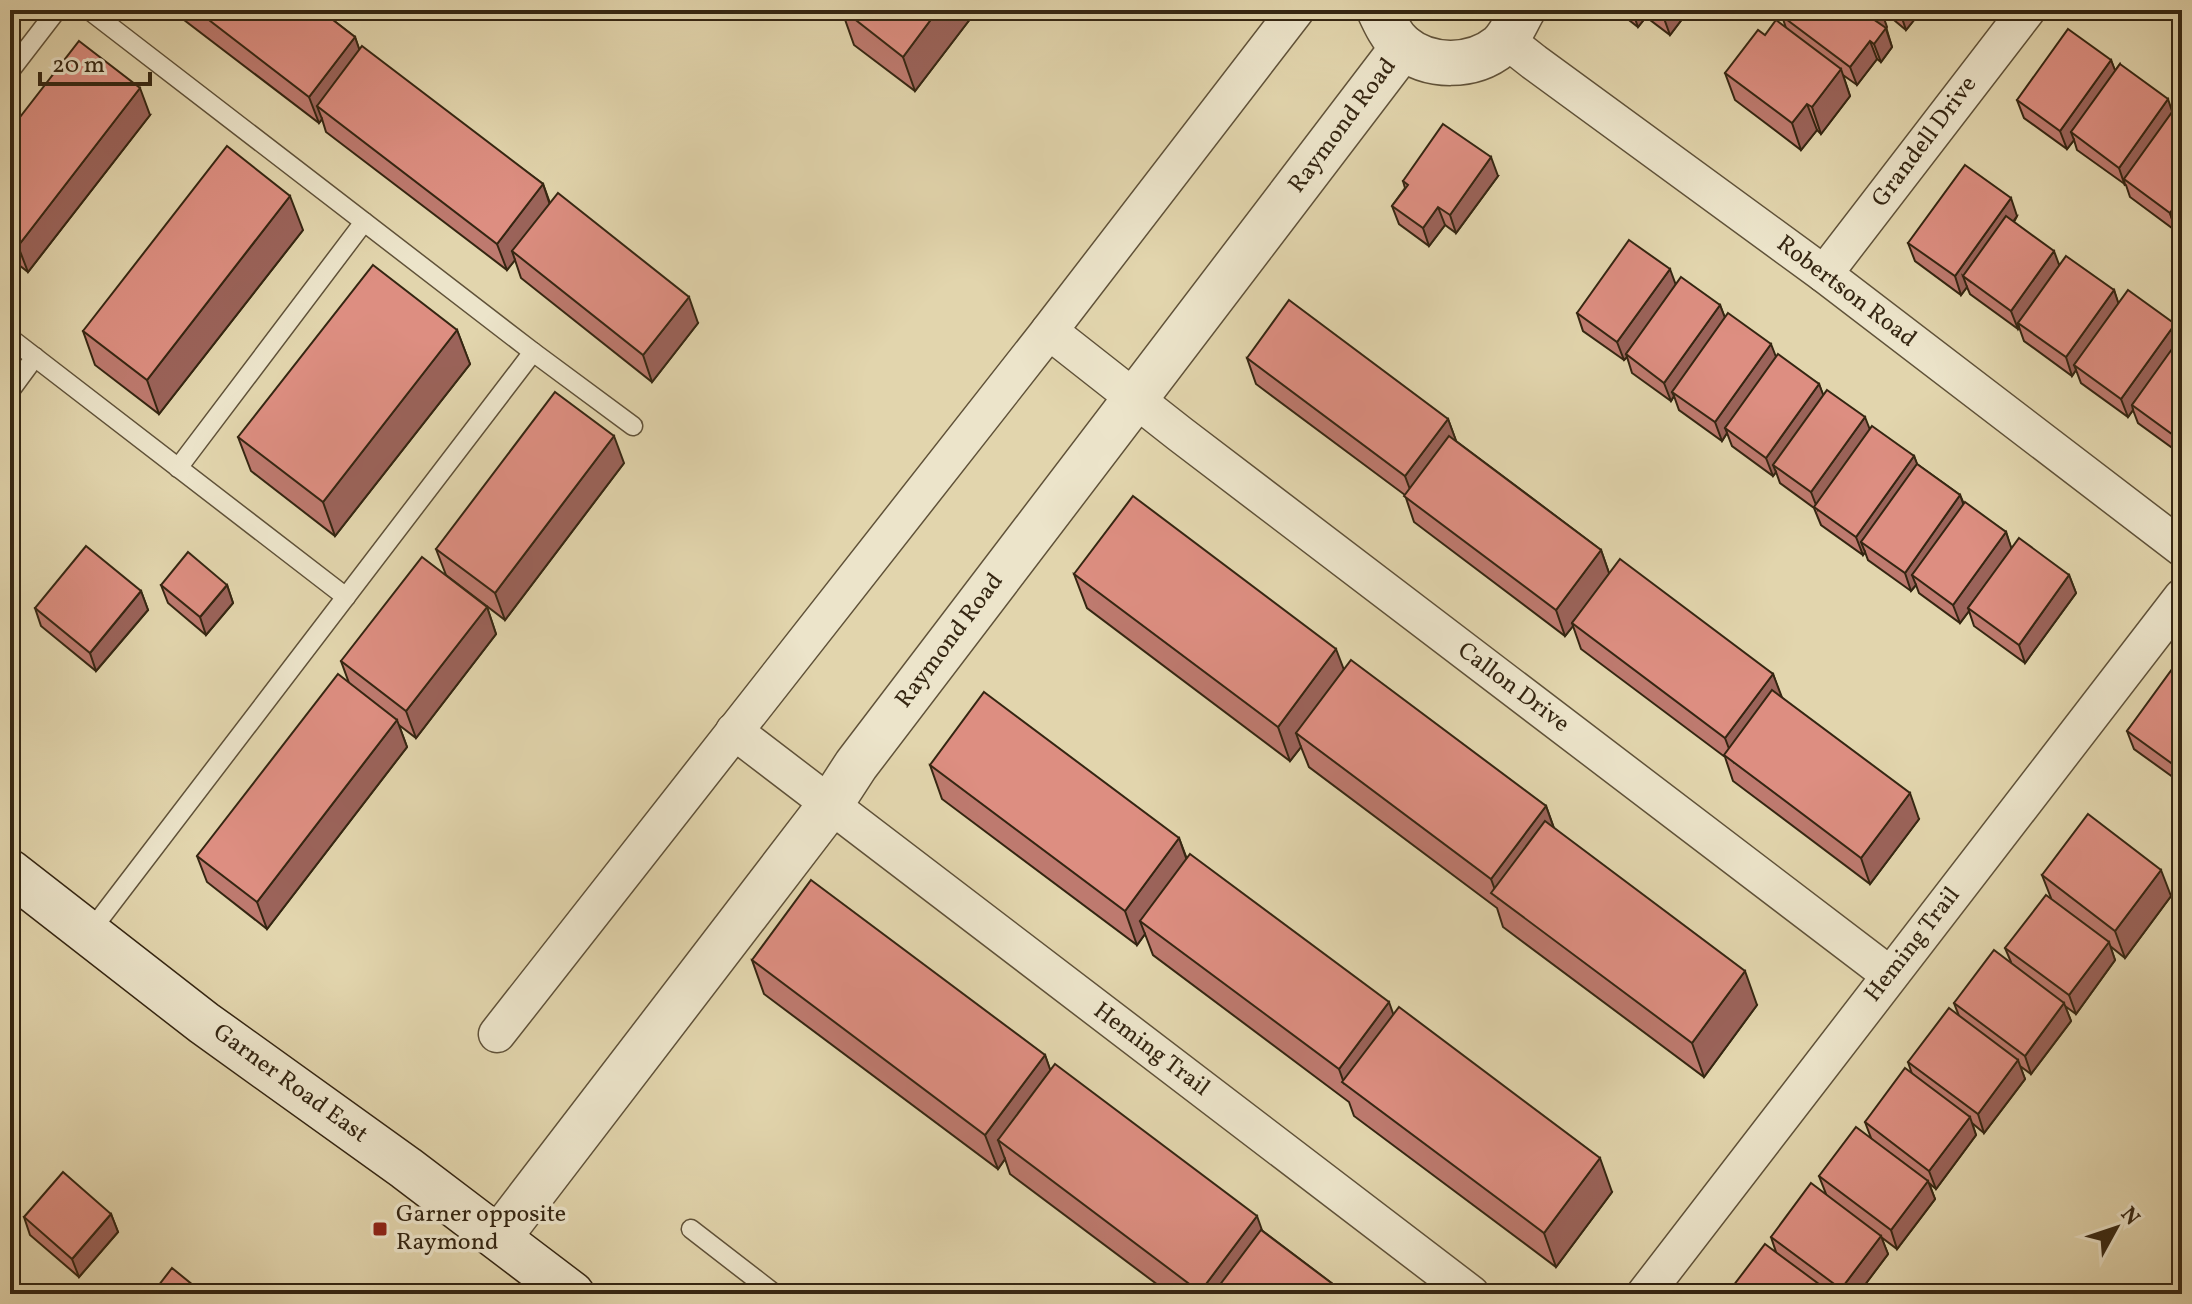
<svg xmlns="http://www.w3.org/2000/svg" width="2192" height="1304" font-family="Vollkorn,serif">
	<rect width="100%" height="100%" fill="#e2d5ad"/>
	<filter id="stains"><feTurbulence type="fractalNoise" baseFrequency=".0025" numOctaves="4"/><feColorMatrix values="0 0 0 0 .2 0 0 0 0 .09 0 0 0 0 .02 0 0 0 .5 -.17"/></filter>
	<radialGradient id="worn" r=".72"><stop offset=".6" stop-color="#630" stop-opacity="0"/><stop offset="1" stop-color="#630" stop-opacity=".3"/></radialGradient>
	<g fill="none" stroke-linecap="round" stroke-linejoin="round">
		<g stroke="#605239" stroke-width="21">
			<g id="service">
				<path d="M89,10L533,352L633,426"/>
				<path d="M10,71L57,10"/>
				<path d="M10,338L346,597"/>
				<path d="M10,391L35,357"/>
				<path d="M178,468L364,222"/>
				<path d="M89,933L533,352"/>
				<path d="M691,1229L775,1294"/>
			</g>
		</g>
		<g stroke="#605239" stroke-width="39">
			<g id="minor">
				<path d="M1296,10L1049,331L1180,434L1890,975"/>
				<path d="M1506,40L1534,62L1824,274L2182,548"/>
				<path d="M1824,274L2027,10"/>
				<path d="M734,731L1471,1294"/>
				<path d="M497,1034L1049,331"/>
				<path d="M1645,1294L2182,597"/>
			</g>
		</g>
		<g stroke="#605239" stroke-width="47">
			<g id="tertiary">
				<path d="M1379,10C1385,23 1391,36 1402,46C1429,69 1473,68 1500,46C1510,37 1516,22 1523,10"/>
				<path d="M499,1237L830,805L856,765L1403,47"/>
			</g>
		</g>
		<g stroke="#352612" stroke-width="47">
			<path id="secondary" d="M10,872L204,1023L406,1168L572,1294"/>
		</g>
		<use href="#service" stroke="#ece4ca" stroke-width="18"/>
		<use href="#minor" stroke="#ece4ca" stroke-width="36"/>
		<use href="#tertiary" stroke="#ece4ca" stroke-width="44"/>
		<use href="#secondary" stroke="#ece4ca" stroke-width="44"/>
	</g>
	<g fill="#be7a6f" stroke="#352612" stroke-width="2">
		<path d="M171,10H320L355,37L359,49L543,184L550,203L698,323L652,382L521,278L515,260L507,270L326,132L322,119L319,123Z"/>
		<path d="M977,10L915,91L854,45L842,11Z"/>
		<path d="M1616,10H1689L1670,35L1646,17L1638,27Z"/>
		<path d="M1786,10H1881L1892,47L1881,62L1877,59L1857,85L1843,75L1850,96L1821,134L1817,130L1801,150L1735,100L1725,73L1765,35L1786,28L1782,16Z"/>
		<path d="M1882,10H1922L1906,30Z"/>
		<path d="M2111,60L2115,71L2120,64L2176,231L2130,197L2126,185L2077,150L2074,140L2067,149L2024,118L2017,100Z"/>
		<path d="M150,115L28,272L10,258V130Z"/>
		<path d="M1498,176L1456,233L1445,225L1429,246L1399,224L1392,206L1405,188L1403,181Z"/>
		<path d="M2017,216L2014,222L2060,265L2114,290L2118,303L2180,337L2182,335V455L2138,423L2133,410L2128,417L2081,383L2076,370L2072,376L2024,341L2019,327L2018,329L1970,294L1967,287L1961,295L1915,261L1908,243Z"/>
		<path d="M303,230L159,414L95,365L83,331Z"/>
		<path d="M1676,285L1720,305L1725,318L1776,357L1819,384L1823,395L1870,430L1914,456L1917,464L1960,495L1964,504L2006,532L2011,548L2069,575L2076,593L2025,663L1974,626L1969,611L1960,623L1919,593L1916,585L1911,591L1868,560L1865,552L1863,555L1821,525L1814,508L1780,483L1776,472L1773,476L1732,446L1727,433L1722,441L1679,410L1674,396L1671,401L1632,373L1627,357L1624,360L1583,331L1577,313Z"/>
		<path d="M457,330L470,364L335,536L251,471L238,437Z"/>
		<path d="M1247,358L1448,419L1456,441L1601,550L1609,573L1773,674L1781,697L1919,819L1870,884L1733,781L1725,757L1581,649L1573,626L1565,636L1414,522L1405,495L1256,384Z"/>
		<path d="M624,463L505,620L446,575L436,549Z"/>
		<path d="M1074,574L1344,670L1546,806L1554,828L1757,1005L1704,1077L1503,927L1497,908L1309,767L1301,747L1290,761L1087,608Z"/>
		<path d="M161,585H227L233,603L206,635L168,603Z"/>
		<path d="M141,591L148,610L96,671L41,626L35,608Z"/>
		<path d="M487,607L496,634L416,738L399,725L407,747L267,929L207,882L197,856L349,683L341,661Z"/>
		<path d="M2182,664V793L2179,786L2181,783L2134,749L2127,731Z"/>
		<path d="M930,765L1179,838L1187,859L1393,1014L1612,1192L1556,1267L1354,1116L1349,1102L1153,955L1145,934L1137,945L942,799Z"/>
		<path d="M2042,875L2171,896L2125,958L2110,946L2115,960L2076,1014L2065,1006L2071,1021L2031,1074L2020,1066L2025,1079L1984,1133L1972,1123L1976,1135L1936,1189L1929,1183L1935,1199L1897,1249L1881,1237L1888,1254L1858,1294H1727L1776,1252L1771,1237L1826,1194L1819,1176L1871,1138L1865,1122L1912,1074L1908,1062L1959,1016L1954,1003L2011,962L2005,948L2051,898Z"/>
		<path d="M752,960L1045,1055L1050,1070L1346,1294H1170L1010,1174L1005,1159L998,1169L764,994Z"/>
		<path d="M111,1214L118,1232L79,1277L30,1235L24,1217Z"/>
	</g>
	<g fill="#9b635a" stroke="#352612" stroke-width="2">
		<path d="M938,10H977L915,91L903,57Z"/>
		<path d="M1632,10H1643L1646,17L1638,27Z"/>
		<path d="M1661,10H1689L1670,35Z"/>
		<path d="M1880,10H1881L1887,27L1886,29L1892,47L1881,62L1874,44L1873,19Z"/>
		<path d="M1901,10H1922L1906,30L1900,12Z"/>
		<path d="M355,37L364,63L317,106L322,119L319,123L309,97Z"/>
		<path d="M1870,41L1877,59L1857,85L1850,67Z"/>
		<path d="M2111,60L2118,78L2071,132L2074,140L2067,149L2060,131Z"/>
		<path d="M1841,69L1850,96L1821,134L1812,107Z"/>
		<path d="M140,88L150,115L28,272L18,246Z"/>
		<path d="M2168,99L2174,117L2124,179L2125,186L2119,168Z"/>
		<path d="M1807,104L1817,130L1801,150L1792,123Z"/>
		<path d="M1491,157L1498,176L1456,233L1450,215Z"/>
		<path d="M543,184L552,211L512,251L515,260L507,270L497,244Z"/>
		<path d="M2182,195V223L2176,231L2170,213Z"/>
		<path d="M290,196L303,230L159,414L147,380Z"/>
		<path d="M2011,198L2017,216L1971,282L1963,276L1967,287L1961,295L1955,276Z"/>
		<path d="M1438,207L1445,225L1429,246L1423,228Z"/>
		<path d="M2054,251L2061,270L2018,323L2019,327L2018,329L2011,311Z"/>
		<path d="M1670,269L1677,288L1626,354L1627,357L1624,360L1617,342Z"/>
		<path d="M2114,290L2120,308L2074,365L2076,370L2072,376L2066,357Z"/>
		<path d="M689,297L698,323L652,382L643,355Z"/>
		<path d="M1720,305L1727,323L1672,392L1674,396L1671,401L1664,383Z"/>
		<path d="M2175,324L2182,342L2132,405L2133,410L2128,417L2121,399Z"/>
		<path d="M457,330L470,364L335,536L323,502Z"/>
		<path d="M1771,344L1778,362L1725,428L1727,433L1722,441L1715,422Z"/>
		<path d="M1819,384L1826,402L1773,465L1776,472L1773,476L1766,458Z"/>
		<path d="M1865,417L1872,435L1818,510L1811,492Z"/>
		<path d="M1448,419L1458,446L1415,503L1405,476Z"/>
		<path d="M2182,429V453L2176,437Z"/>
		<path d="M614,436L624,463L505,620L495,593Z"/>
		<path d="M1914,456L1921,474L1861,542L1865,552L1863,555L1856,537Z"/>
		<path d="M1960,495L1967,514L1912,575L1916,585L1911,591L1905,573Z"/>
		<path d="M2006,532L2012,550L1968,608L1969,611L1960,623L1953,605Z"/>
		<path d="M1601,550L1610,576L1572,623L1573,626L1565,636L1556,610Z"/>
		<path d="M2069,575L2076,593L2025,663L2019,645Z"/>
		<path d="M227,585L233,603L206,635L200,617Z"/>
		<path d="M141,591L148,610L96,671L90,653Z"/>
		<path d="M487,607L496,634L416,738L406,711Z"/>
		<path d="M1336,649L1349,683L1296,733L1301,747L1290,761L1278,727Z"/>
		<path d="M1773,674L1783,700L1734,762L1725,738Z"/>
		<path d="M397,720L407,747L267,929L257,902Z"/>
		<path d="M2182,762V779L2178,768Z"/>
		<path d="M1910,793L1919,819L1870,884L1861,858Z"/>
		<path d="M1546,806L1558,840L1498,898L1491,879Z"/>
		<path d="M1179,838L1191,872L1140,921L1145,934L1137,945L1125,911Z"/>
		<path d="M2161,870L2171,896L2125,958L2115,931Z"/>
		<path d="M2109,942L2115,960L2076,1014L2069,995Z"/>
		<path d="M1745,971L1757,1005L1704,1077L1692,1043Z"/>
		<path d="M1389,1002L1401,1036L1344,1083L1339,1069Z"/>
		<path d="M2064,1003L2071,1021L2031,1074L2025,1056Z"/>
		<path d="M1045,1055L1057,1089L998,1140L1005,1159L998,1169L985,1135Z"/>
		<path d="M2018,1060L2025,1079L1984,1133L1978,1114Z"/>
		<path d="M1970,1117L1976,1135L1936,1189L1929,1171Z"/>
		<path d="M1600,1158L1612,1192L1556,1267L1544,1233Z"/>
		<path d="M1928,1181L1935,1199L1897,1249L1891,1230Z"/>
		<path d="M111,1214L118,1232L79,1277L72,1259Z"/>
		<path d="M1257,1216L1269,1250L1236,1294H1201L1200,1292Z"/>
		<path d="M1881,1236L1888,1254L1858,1294H1843L1841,1289Z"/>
	</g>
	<g fill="#dd8e81" stroke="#352612" stroke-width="2">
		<path d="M196,10H320L355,37L309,97Z"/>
		<path d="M843,10H938L903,57Z"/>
		<path d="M1786,10H1880L1873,19L1886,28L1874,44L1870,41L1850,67L1782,16Z"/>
		<path d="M1776,20L1841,69L1812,107L1807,104L1792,123L1725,73L1758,30L1765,35Z"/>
		<path d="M2068,29L2111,60L2060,131L2017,100Z"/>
		<path d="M79,41L140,88L18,246L10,239V130Z"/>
		<path d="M362,46L543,184L497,244L317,106Z"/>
		<path d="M2120,64L2168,99L2119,168L2071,132Z"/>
		<path d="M2175,108L2182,113V195L2170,213L2124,179Z"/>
		<path d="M1443,124L1491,157L1450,215L1438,207L1423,228L1392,206L1408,185L1403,181Z"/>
		<path d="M227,146L290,196L147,380L83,331Z"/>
		<path d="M1965,165L2011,198L1955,276L1908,243Z"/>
		<path d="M558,193L689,297L643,355L512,251Z"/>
		<path d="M2006,216L2054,251L2011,311L1963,276Z"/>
		<path d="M1629,240L1670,269L1617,342L1577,313Z"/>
		<path d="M2066,256L2114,290L2066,357L2018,323Z"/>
		<path d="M373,265L457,330L323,502L238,437Z"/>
		<path d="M1681,277L1720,305L1664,383L1626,354Z"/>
		<path d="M2128,290L2175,324L2121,399L2074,365Z"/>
		<path d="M1289,300L1448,419L1405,476L1247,358Z"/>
		<path d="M1728,313L1771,344L1715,422L1672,392Z"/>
		<path d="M2182,335V429L2176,437L2132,405Z"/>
		<path d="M1778,354L1819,384L1766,458L1725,428Z"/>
		<path d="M1827,390L1865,417L1811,492L1773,465Z"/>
		<path d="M555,392L614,436L495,593L436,549Z"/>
		<path d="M1872,426L1914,456L1856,537L1814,507Z"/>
		<path d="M1449,436L1601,550L1556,610L1404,496Z"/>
		<path d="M1917,464L1960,495L1905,573L1861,542Z"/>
		<path d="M1133,496L1336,649L1278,727L1074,574Z"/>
		<path d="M1965,502L2006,532L1953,605L1912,575Z"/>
		<path d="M2019,538L2069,575L2019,645L1968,608Z"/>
		<path d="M86,546L141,591L90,653L35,608Z"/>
		<path d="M188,552L227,585L200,617L161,585Z"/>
		<path d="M422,557L487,607L406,711L341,661Z"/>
		<path d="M1620,559L1773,674L1725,738L1572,623Z"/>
		<path d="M1351,660L1546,806L1491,879L1296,733Z"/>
		<path d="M2178,661L2182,664V762L2178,768L2127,731Z"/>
		<path d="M338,674L397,720L257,902L197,856Z"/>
		<path d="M1772,690L1910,793L1861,858L1724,755Z"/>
		<path d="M984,692L1179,838L1125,911L930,765Z"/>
		<path d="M2088,814L2161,870L2115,931L2042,875Z"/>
		<path d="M1545,821L1745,971L1692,1043L1491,893Z"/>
		<path d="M1190,854L1389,1002L1339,1069L1140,921Z"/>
		<path d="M811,880L1045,1055L985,1135L752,960Z"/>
		<path d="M2046,895L2109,942L2069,995L2005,948Z"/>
		<path d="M1994,950L2064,1003L2025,1056L1954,1003Z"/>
		<path d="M1399,1007L1600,1158L1544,1233L1342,1082Z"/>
		<path d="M1949,1008L2018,1060L1978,1114L1908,1062Z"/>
		<path d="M1055,1064L1257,1216L1200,1292L998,1140Z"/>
		<path d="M1905,1068L1970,1117L1929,1171L1865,1122Z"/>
		<path d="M1856,1127L1928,1181L1891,1230L1819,1176Z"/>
		<path d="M63,1172L111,1214L72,1259L24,1217Z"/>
		<path d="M1811,1183L1881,1236L1841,1289L1771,1237Z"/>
		<path d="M1261,1230L1346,1294H1213Z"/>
		<path d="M1765,1244L1831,1293V1294H1727Z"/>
		<path d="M172,1268L204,1294H152Z"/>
	</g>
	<rect fill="#8f2418" stroke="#ece4ca" stroke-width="3" x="372" y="1221" width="16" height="16" rx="4"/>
	<g text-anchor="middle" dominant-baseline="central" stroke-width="7" stroke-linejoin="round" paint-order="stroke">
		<g font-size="24" fill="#352612" stroke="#ece4ca">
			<text transform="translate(1343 126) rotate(-53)">Raymond Road</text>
			<text transform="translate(1925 142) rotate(-53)">Grandell Drive</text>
			<text transform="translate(1846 292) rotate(37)">Robertson Road</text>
			<text transform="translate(950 641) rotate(-53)">Raymond Road</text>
			<text transform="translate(1513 688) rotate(37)">Callon Drive</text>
			<text transform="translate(1913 945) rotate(-52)">Heming Trail</text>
			<text transform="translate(1151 1050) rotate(37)">Heming Trail</text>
			<text transform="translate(290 1084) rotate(36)">Garner Road East</text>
		</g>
		<g font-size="24" fill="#352612" stroke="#ece4ca" text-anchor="start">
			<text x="396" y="1215">Garner opposite<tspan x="396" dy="28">Raymond</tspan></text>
		</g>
	</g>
	<rect width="2192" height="1304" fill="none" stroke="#e2d5ad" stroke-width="40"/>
	<rect x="12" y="12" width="2168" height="1280" fill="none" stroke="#352612" stroke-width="4"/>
	<rect x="20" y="20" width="2152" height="1264" fill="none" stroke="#352612" stroke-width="2"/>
	<g transform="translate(2116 1228) rotate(50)" stroke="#ece4ca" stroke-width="6" paint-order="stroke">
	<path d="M0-6L14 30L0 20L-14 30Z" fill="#352612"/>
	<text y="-12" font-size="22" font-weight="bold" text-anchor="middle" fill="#352612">N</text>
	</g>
	<path d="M40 72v12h110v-12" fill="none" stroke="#352612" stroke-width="4"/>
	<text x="52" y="72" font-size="24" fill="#352612" stroke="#ece4ca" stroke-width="6" paint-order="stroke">20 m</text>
	<rect width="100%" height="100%" filter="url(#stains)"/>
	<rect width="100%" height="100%" fill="url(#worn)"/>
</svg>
